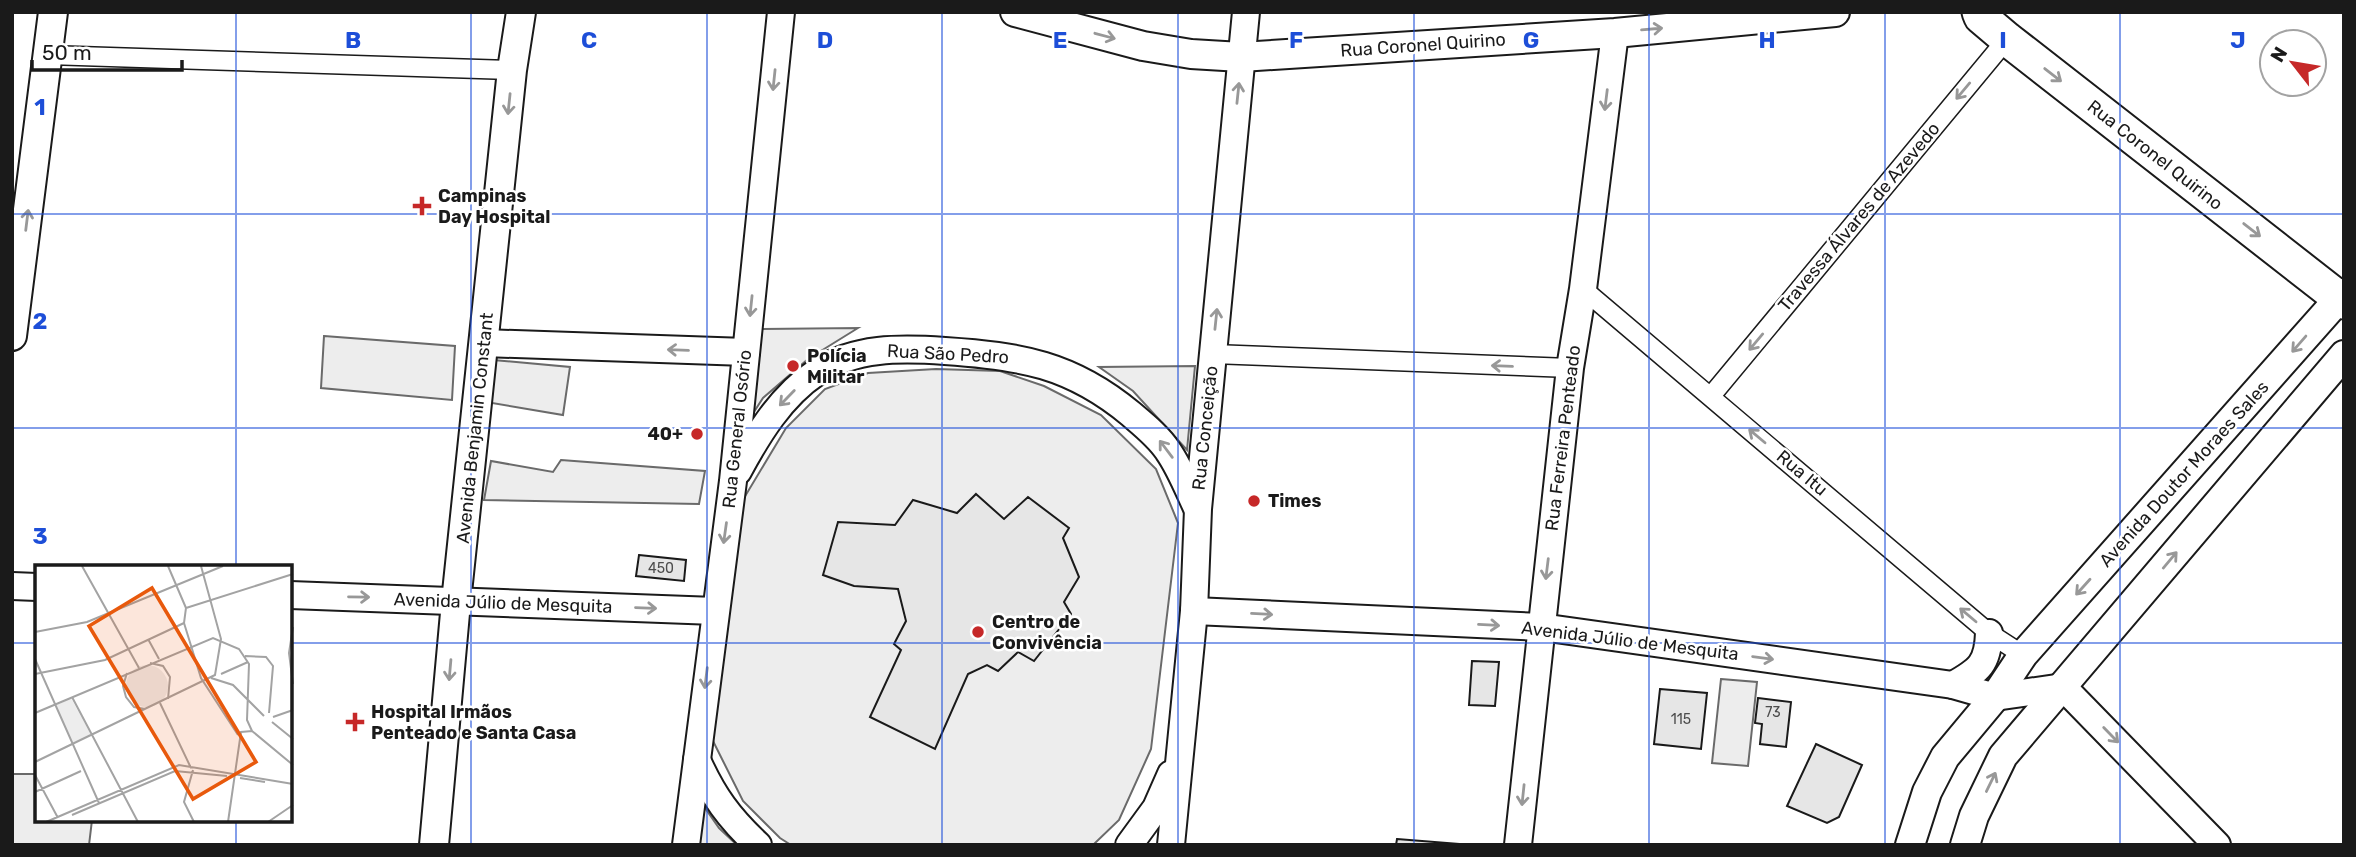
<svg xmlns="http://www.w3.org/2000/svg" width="2356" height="857" font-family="Rubik,sans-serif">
	<rect width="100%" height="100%" fill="#fff"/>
	<g fill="#ededed" stroke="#6a6a6a" stroke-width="2">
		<path d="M858,328L808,359L763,398L741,432L760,329Z"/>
		<path d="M324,336L455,346L452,400L321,388Z"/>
		<path d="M493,360L570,367L563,415L486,402Z"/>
		<path d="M1195,366L1187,450L1133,391L1099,367Z"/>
		<path d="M936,369L1000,371L1044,386L1101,415L1156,469L1178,523L1151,749L1119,820L1093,845H791L780,838L743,801L708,731L738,508L786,428L825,389L868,373Z"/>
		<path d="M561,460L705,471L699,504L484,500L491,461L553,472Z"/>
		<path d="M1721,679L1757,682L1748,766L1712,763Z"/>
		<path d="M12,774H37V820H92L89,845H12Z"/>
		<path d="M696,795L719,828L737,845H688Z"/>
	</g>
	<g fill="#e6e6e6" stroke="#1a1a1a" stroke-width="2">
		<path d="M976,494L1004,519L1028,497L1069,528L1063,538L1079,577L1064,602L1071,614L1034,661L1018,652L998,671L987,665L968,674L935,749L870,717L901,650L894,644L906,621L898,589L854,586L823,575L838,522L895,525L913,500L957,513Z"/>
		<path d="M639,555L686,560L684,581L636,576Z"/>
		<path d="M1472,661L1499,662L1495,706L1469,705Z"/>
		<path d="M1660,689L1707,693L1701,749L1654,744Z"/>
		<path d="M1758,698L1791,702L1786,747L1760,744L1762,724L1755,723Z"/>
		<path d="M1816,744L1862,765L1839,817L1827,823L1787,806Z"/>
		<path d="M1397,839L1472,845H1396Z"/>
	</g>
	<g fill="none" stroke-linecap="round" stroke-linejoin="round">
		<g stroke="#1a1a1a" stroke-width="21">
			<g id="street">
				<path d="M48,55L512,70"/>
				<path d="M1583,289L1989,633L2023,655"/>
				<path d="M1213,354L1570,368"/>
				<path d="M1711,396L2007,39"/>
			</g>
		</g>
		<g stroke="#1a1a1a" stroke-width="30">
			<g id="secondary">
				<path d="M484,343L746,352"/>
				<path d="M738,471C758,434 781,396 817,372C855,347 900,348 945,351C1020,356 1071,364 1131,414C1144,425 1159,437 1168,451C1180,468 1188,489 1197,508"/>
				<path d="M12,586L37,587"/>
				<path d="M290,595L715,611"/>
				<path d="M1194,611L1541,627L1953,685L1995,697L2063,687L2217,845"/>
				<path d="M1953,685C1980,670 1988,663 1989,633"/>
				<path d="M697,760C713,796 729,818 758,845"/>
				<path d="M686,845L733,481L781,12"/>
				<path d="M1129,845L1156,808L1171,774"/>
				<path d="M1171,845L1194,611L1198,509L1246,12"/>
				<path d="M1518,845L1570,368L1583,289L1615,33"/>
			</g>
		</g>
		<g stroke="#1a1a1a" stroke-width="32">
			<g id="primary">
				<path d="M1015,12L1143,46L1191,54L1241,57L1615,33L1835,12"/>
				<path d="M12,336L53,12"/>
				<path d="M434,845L456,602L512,70L521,12"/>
				<path d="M1910,845L1927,792L1945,757L1995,697L2023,655L2344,293"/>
				<path d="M1965,845L1974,816L2003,756L2344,355"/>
			</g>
		</g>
		<g stroke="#1a1a1a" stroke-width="37">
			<path id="highway" d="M1979,12L1981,17L2007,39L2344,302"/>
		</g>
		<use href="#street" stroke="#fff" stroke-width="18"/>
		<use href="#secondary" stroke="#fff" stroke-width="26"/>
		<use href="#primary" stroke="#fff" stroke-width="28"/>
		<use href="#highway" stroke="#fff" stroke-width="33"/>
	</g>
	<defs><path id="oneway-shaft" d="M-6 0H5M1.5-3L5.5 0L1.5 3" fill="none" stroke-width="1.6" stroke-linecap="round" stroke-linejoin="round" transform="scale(1.75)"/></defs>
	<g stroke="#989898">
		<use href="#oneway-shaft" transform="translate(1652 29) rotate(-5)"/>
		<use href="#oneway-shaft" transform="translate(1105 36) rotate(15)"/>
		<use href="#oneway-shaft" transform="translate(2053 75) rotate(38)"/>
		<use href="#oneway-shaft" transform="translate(774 80) rotate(96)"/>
		<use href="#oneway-shaft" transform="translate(1963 91) rotate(130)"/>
		<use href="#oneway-shaft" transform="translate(1238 93) rotate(-84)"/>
		<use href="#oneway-shaft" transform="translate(1606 100) rotate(97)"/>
		<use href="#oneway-shaft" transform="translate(509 104) rotate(96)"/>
		<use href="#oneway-shaft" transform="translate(27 220) rotate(-83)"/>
		<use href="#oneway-shaft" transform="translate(2252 230) rotate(38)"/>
		<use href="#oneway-shaft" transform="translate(751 306) rotate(96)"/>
		<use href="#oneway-shaft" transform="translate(1216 319) rotate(-84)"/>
		<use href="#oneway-shaft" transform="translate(1756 342) rotate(130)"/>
		<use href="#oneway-shaft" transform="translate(2299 344) rotate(131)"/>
		<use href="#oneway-shaft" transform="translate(678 350) rotate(-178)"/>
		<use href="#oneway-shaft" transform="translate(1502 366) rotate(-178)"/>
		<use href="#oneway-shaft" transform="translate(787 398) rotate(134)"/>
		<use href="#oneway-shaft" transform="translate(1757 436) rotate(-140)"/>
		<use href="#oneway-shaft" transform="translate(1166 449) rotate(-127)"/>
		<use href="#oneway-shaft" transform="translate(725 533) rotate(98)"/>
		<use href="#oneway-shaft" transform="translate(2170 560) rotate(-50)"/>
		<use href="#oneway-shaft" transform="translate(1547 569) rotate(97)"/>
		<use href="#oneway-shaft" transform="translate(2083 587) rotate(132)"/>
		<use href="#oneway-shaft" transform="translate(359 597) rotate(1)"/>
		<use href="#oneway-shaft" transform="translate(646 608) rotate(2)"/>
		<use href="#oneway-shaft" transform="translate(1262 614) rotate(3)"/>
		<use href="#oneway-shaft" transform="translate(1968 615) rotate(-140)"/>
		<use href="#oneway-shaft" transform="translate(1489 625) rotate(3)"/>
		<use href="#oneway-shaft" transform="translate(1763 658) rotate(8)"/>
		<use href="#oneway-shaft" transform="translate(450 670) rotate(95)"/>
		<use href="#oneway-shaft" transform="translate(706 678) rotate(97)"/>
		<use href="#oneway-shaft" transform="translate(2111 735) rotate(46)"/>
		<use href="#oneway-shaft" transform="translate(1991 782) rotate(-64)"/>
		<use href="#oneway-shaft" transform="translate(1523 795) rotate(96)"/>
	</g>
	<path fill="none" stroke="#1d4ed8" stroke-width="2" stroke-opacity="0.55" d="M236,12V566M471,12V845M707,12V845M942,12V845M1178,12V845M1414,12V845M1649,12V845M1885,12V845M2120,12V845M12,214H2344M12,428H2344M12,643H37M290,643H2344M236,820V845"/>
	<g fill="#c62828" stroke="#fff" stroke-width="2.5">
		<path d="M418.5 195.5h7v7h7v7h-7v7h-7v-7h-7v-7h7z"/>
		<circle cx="793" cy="366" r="7"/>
		<circle cx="697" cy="434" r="7"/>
		<circle cx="1254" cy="501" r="7"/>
		<circle cx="978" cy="632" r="7"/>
		<path d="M351.5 711.5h7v7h7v7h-7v7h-7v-7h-7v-7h7z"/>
	</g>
	<g text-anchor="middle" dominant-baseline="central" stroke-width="5" stroke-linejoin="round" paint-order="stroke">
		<g font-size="14" fill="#4d4d4d">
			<text x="661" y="568">450</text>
			<text x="1773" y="712">73</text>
			<text x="1681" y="719">115</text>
		</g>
		<g font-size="18" fill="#1a1a1a" stroke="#fff">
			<text transform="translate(1423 45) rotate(-4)">Rua Coronel Quirino</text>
			<text transform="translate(2155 155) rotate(38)">Rua Coronel Quirino</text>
			<text transform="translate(1859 217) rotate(-50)">Travessa Álvares de Azevedo</text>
			<text transform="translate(948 354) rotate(3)">Rua São Pedro</text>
			<text transform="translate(475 428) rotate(-84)">Avenida Benjamin Constant</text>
			<text transform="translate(1205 428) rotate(-84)">Rua Conceição</text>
			<text transform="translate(737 429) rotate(-84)">Rua General Osório</text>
			<text transform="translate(1563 438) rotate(-83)">Rua Ferreira Penteado</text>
			<text transform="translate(1802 473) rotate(40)">Rua Itu</text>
			<text transform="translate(2184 474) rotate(-48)">Avenida Doutor Moraes Sales</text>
			<text transform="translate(503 603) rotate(2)">Avenida Júlio de Mesquita</text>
			<text transform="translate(1630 641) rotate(7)">Avenida Júlio de Mesquita</text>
		</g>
		<g font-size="18" font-weight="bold" fill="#1a1a1a" stroke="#fff" text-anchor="start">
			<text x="438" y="196">Campinas<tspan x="438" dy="21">Day Hospital</tspan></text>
			<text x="807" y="356">Polícia<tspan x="807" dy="21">Militar</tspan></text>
			<text x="683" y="434" text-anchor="end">40+</text>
			<text x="1268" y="501">Times</text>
			<text x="992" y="622">Centro de<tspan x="992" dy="21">Convivência</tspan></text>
			<text x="371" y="712">Hospital Irmãos<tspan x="371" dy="21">Penteado e Santa Casa</tspan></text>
		</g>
	</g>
	<g transform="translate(35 565)">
		<rect width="257" height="257" fill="#fff"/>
		<path d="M91 121a21 21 0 1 1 42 0a21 21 0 1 1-42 0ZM36,133L56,170L37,178L20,141Z" fill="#ededed"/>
		<path fill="none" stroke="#a3a3a3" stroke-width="2" d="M47,1L104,103M133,1L151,43L149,58L166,113L203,170M151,43L258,9M258,62L254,88L258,119M0,67L52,57L188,1M113,74L124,94M210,91L231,92L238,101L234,148M0,94L64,238M115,98L128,101L135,112L133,134M92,108L88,121L91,132L99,142L110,144M0,109L70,95L149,58M186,109L213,97M176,113L198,120L229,151M37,132L103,257M125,138L156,203M0,148L178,73L204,84L214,99L212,155L217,166M238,152L258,145M237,157L258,174M0,197L180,110L186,74L166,1M158,205L149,237L159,257M0,210L23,253M205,213L230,217M0,227L46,206M37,250L140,206L192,211M11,257L144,200L258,219M193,257L206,167L217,166L258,200M233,257L258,240"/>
		<path fill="#e8590c" fill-opacity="0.15" stroke="#e8590c" stroke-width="3.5" d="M117,23L221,197L158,234L54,61Z"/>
		<rect width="257" height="257" fill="none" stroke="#1a1a1a" stroke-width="3.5"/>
	</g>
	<g font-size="23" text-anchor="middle" font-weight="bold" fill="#1d4ed8" stroke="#fff" stroke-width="5" stroke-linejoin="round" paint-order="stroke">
		<text x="353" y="48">B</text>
		<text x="589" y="48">C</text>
		<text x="825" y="48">D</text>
		<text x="1060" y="48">E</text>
		<text x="1296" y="48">F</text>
		<text x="1531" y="48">G</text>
		<text x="1767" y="48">H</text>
		<text x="2003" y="48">I</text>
		<text x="2238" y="48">J</text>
		<text x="40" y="115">1</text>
		<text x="40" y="329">2</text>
		<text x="40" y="544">3</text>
	</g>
	<rect width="2356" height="857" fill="none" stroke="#1a1a1a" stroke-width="28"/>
	<g transform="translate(2293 63) rotate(301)"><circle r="33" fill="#ffffff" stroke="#a3a3a3" stroke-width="2"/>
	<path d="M0-5L12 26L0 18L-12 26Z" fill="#c62828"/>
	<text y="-10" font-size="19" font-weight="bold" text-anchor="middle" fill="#1a1a1a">N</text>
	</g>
	<path d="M32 60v10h150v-10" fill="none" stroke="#1a1a1a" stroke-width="3.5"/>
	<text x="42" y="60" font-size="21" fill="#1a1a1a" stroke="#ffffff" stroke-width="5" paint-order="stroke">50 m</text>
</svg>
